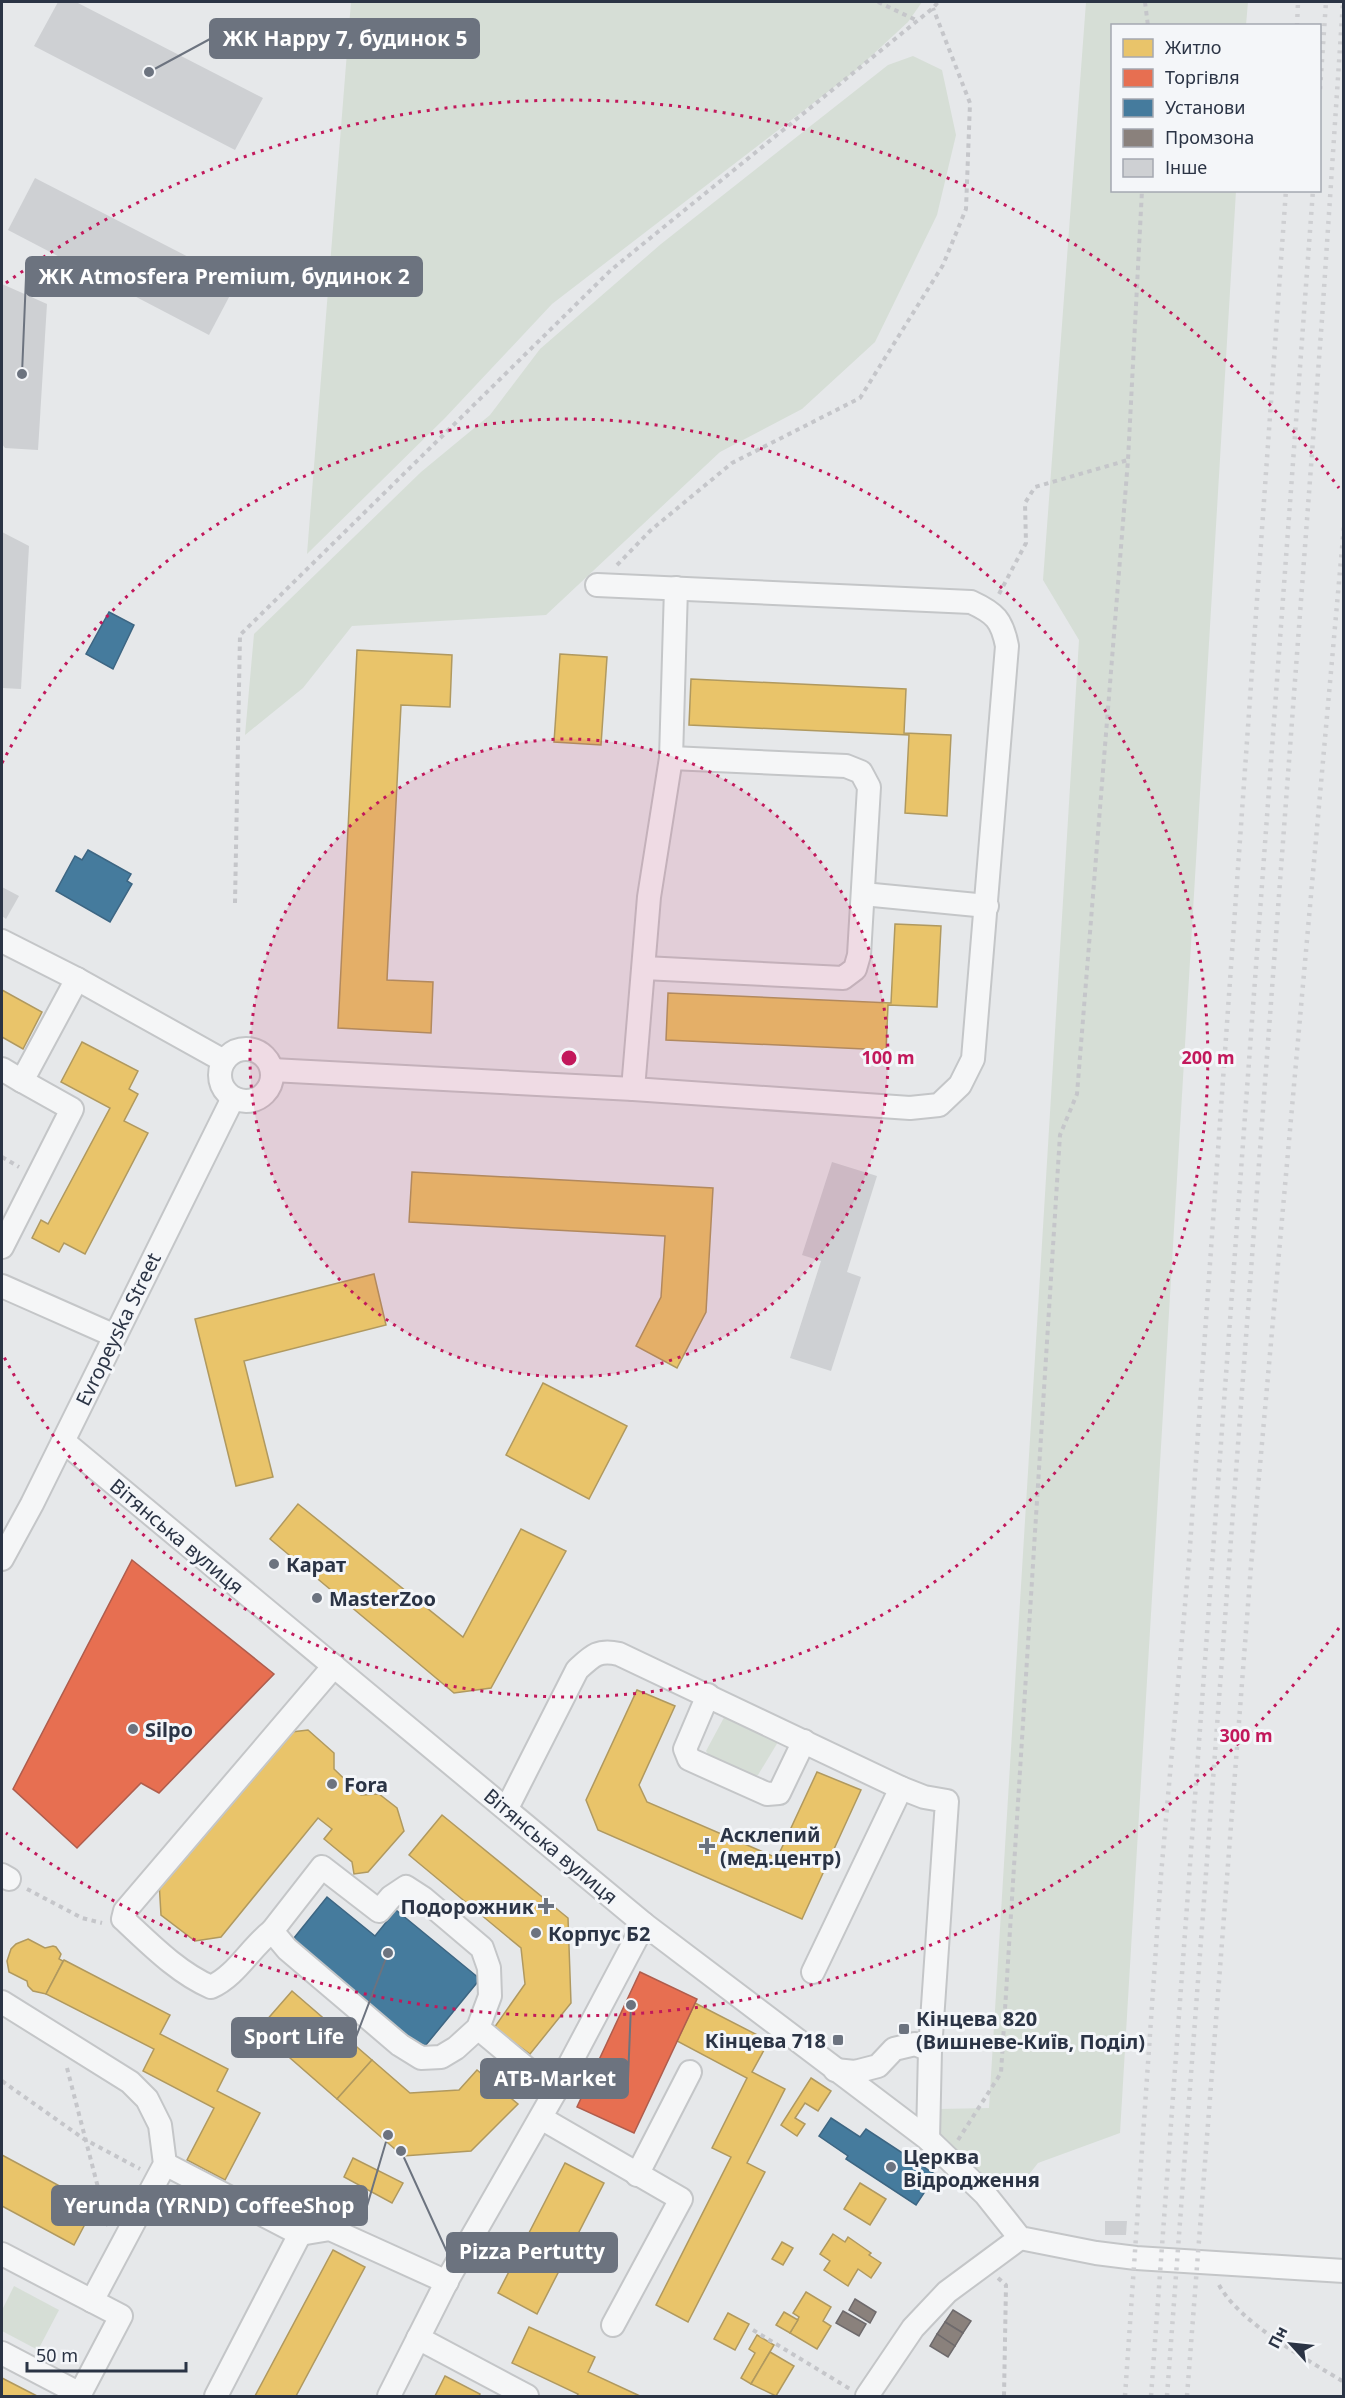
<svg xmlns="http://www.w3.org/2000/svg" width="1345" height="2398" font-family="'Noto Sans',sans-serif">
	<rect width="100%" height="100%" fill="#e6e8ea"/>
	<g fill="#d6ded6">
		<path d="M351,2H922L908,22L855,71L552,304L445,418L307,554Z"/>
		<path d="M1086,2H1248L1246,25L1112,26V190L1236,191L1120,2133L1038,2163L1023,2182L986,2184L932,2136L938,2109L989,2108L1079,640L1043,580Z"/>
		<path d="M913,56L942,70L956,135L937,215L875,342L802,409L720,452L546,615L352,626L303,688L245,735L254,634L421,472L490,415L540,349L661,244L888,65Z"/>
		<path d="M727,1712L781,1737L758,1775C740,1778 716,1766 706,1751Z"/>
		<path d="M14,2286L59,2310L38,2350L2,2331V2310Z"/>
	</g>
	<g fill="#e9c46a" stroke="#b0995f" stroke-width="1.5">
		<path d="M357,650L452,655L450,707L401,705L387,980L433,982L431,1033L338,1028Z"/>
		<path d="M560,654L607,657L601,745L554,742Z"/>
		<path d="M691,679L906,689L904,733L951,735L947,816L905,813L909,735L689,725Z"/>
		<path d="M895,924L941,926L937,1007L888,1005L886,1050L666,1040L668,993L891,1003Z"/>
		<path d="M2,990L42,1012L23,1049L2,1037Z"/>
		<path d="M82,1042L138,1071L129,1089L138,1094L124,1121L148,1133L85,1254L64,1243L59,1252L32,1238L41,1220L48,1224L110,1108L61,1082Z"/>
		<path d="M412,1172L713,1188L706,1312L677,1368L636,1346L661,1297L665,1236L409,1222Z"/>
		<path d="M374,1274L386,1325L244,1361L273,1477L236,1486L195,1319Z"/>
		<path d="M543,1383L627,1426L589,1499L506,1455Z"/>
		<path d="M298,1504L463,1637L521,1529L566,1551L491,1688L454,1693L270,1539Z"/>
		<path d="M637,1690L675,1706L639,1785L647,1802L777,1858L817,1772L861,1790L802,1919L598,1830L586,1800Z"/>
		<path d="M308,1730L334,1753V1769L361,1795L379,1794L397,1808L404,1831L368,1872L354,1874L352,1862L324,1839L332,1829L318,1818L221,1937L195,1941L161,1915L159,1881L283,1733Z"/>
		<path d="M442,1815L568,1918L571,2003L530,2054L494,2028L525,1984L521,1948L409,1855Z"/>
		<path d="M28,1939L45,1948L53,1946L56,1947L61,1954L59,1959L63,1961L46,1994L33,1991L28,1986L27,1981L9,1972L7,1961L11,1949L16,1944Z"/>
		<path d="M64,1960L170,2015L160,2034L228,2069L217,2091L260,2113L225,2180L187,2160L214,2108L143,2071L154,2049L46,1994Z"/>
		<path d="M292,1991L372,2060L337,2099L258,2030Z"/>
		<path d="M695,2003L769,2041L752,2072L785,2089L747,2163L765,2172L688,2322L656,2305L731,2157L712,2148L747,2078L677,2041Z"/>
		<path d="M372,2060L410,2093L459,2090L477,2070L518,2104L471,2151L403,2156L337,2099Z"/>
		<path d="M811,2078L831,2091L818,2111L805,2103L795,2118L805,2124L797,2136L781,2125Z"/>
		<path d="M2,2155L95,2205L74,2245L2,2206Z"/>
		<path d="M353,2158L403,2183L392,2203L344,2177Z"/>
		<path d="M565,2163L604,2183L537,2314L498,2293Z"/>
		<path d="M860,2183L886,2199L870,2225L844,2209Z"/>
		<path d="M833,2234L845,2242L848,2237L871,2253L869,2255L881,2263L871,2278L858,2269L848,2286L824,2270L830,2261L820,2254Z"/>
		<path d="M782,2242L793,2248L783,2265L772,2259Z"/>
		<path d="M333,2250L365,2267L296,2396H255Z"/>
		<path d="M806,2292L831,2307L823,2321L831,2326L817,2349L790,2333L799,2317L793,2313Z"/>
		<path d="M784,2312L798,2320L790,2333L776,2325Z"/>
		<path d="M728,2313L749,2324L735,2350L714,2339Z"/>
		<path d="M529,2327L595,2357L588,2372L640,2396H577L578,2394L512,2363Z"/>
		<path d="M757,2335L774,2345L751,2384L741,2378L755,2353L749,2349Z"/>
		<path d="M770,2352L794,2366L776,2396L751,2384Z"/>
		<path d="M445,2376L480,2394L479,2396H435Z"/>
		<path d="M2,2378L37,2396H2Z"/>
	</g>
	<g fill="#e76f51" stroke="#af5d4d" stroke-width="1.5">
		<path d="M132,1560L274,1674L159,1793L141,1783L77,1848L13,1789Z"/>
		<path d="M640,1972L697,1999L634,2133L577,2107Z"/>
	</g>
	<g fill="#457b9d" stroke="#3d6683" stroke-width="1.5">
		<path d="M109,612L134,625L113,669L86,654Z"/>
		<path d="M88,850L131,874L127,881L132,884L110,922L56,891L75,856L82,860Z"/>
		<path d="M327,1897L375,1936L396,1910L480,1979L421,2051L290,1943Z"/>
		<path d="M831,2118L860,2137L866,2129L936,2175L916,2205L846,2159L848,2156L819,2136Z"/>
	</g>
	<g fill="#8a817c" stroke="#6e6a6c" stroke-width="1.5">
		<path d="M855,2299L876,2312L870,2323L849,2310Z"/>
		<path d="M953,2310L971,2321L963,2333L945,2322Z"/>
		<path d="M843,2311L866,2324L859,2336L836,2323Z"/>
		<path d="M945,2322L963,2333L955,2346L937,2334Z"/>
		<path d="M937,2334L955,2346L948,2357L930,2346Z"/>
	</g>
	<g fill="#ced0d3">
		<path d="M58,2H76L263,98L235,150L34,46Z"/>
		<path d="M35,178L237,282L209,335L8,230Z"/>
		<path d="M2,284L47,304L38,450L5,448L2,444Z"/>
		<path d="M2,532L29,546L21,689L2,688Z"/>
		<path d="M2,887L19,896L6,919L2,916Z"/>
		<path d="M832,1162L877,1176L847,1272L861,1277L831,1371L790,1358L821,1261L802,1255Z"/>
		<path d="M1105,2221H1127L1126,2235H1105Z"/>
	</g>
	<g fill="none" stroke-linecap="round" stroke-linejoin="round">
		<g stroke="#c4c6c8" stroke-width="26">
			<g id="minor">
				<path d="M863,894L987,906"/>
				<path d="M2,941L77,979L224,1061"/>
				<path d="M644,968L843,978L855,969L859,955L869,787L861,772L846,766L671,758"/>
				<circle cx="246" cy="1075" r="26"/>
				<path d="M2,1069L22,1081"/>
				<path d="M272,1070L633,1089L910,1108L939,1105L960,1085L973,1059L1007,646C1002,620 995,613 971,602L597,585"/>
				<path d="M633,1089L649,897L671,758L676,588"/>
				<path d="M2,1247L72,1109L22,1081L77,979"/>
				<path d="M2,1286L115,1336"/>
				<path d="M63,1441L644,1924L928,2139L985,2194L1020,2238L1096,2253L1136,2258L1344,2271"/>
				<path d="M2,1559L32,1504L233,1098"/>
				<path d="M708,1695L685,1749L689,1759L767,1794L779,1793L804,1741"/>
				<path d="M507,1808L577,1670C592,1656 598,1649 619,1654L901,1788L924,1797L947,1801L930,2050L928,2139"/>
				<path d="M2,1875L9,1879"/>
				<path d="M272,1931C250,1948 236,1976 211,1987C178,1973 149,1943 123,1919L125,1911L334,1666"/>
				<path d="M813,1972L901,1788"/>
				<path d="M2,2002L130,2082L147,2099L160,2125L165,2164L92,2301"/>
				<path d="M478,2028L456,2048L441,2057L421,2058L400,2045L287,1949L272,1931L322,1867L379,1911L391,1897L406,1887L423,1898L482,1948L489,1968L490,1996L478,2028L555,2092"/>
				<path d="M835,2070L855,2072L878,2066L894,2049L915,2044L930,2050"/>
				<path d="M541,2118L681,2199L613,2325"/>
				<path d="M165,2164L300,2234L330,2229L447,2282"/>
				<path d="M637,2175L690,2072"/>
				<path d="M2,2254L121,2316L80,2394L2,2353"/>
				<path d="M418,2338L527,2396"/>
				<path d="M216,2396L300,2234"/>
				<path d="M389,2396L449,2277L555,2092L644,1924"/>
				<path d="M867,2396L913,2328L947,2292L1020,2238"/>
			</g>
		</g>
		<g stroke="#c5c6ca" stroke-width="4" stroke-dasharray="4.5 4.5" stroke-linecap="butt">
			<path d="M878,2L918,21"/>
			<path d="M1145,2L1148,26"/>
			<path d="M617,565L651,530L732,463L860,398L943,265L966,209L970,103L933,8"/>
			<path d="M999,594L1026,543L1025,503L1035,487L1128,460"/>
			<path d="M235,903L240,635L611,270L933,8L938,2"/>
			<path d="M2,1157L19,1167"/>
			<path d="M27,1889L82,1918L102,1923"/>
			<path d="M67,2068L108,2226"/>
			<path d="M2,2081L84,2139L140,2169"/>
			<path d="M958,2140L1001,2073L1060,1135L1077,1094L1128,460L1142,190"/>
			<path d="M998,2278L1006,2285L1004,2396"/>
			<path d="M1219,2285C1240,2323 1306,2359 1344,2382"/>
			<path d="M753,2330L850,2389"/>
		</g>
		<use href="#minor" stroke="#f5f6f7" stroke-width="22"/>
		<g stroke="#cecfd2" stroke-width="4.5" stroke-dasharray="3 6" stroke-linecap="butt">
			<path d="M1297,26L1298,2"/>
			<path d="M1320,89L1326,2"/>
			<path d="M1125,2396L1161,1875L1189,1560L1286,190"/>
			<path d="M1151,2396L1313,190"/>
			<path d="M1167,2396L1322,319L1343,2"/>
			<path d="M1187,2396L1251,1566L1344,526"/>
		</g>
	</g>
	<circle cx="569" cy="1058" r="319" fill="#c2185b" fill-opacity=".12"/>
	<g fill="none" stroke="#c2185b" stroke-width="3" stroke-dasharray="3 6">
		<circle cx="569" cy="1058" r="319"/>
		<path d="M2 763A639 639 0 1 1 2 1353"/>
		<path d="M1339 1628A958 958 0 0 1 6 1833M6 283A958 958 0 0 1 1339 488"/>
	</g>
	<g fill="#6c737f" stroke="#f4f6f9" stroke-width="2">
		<circle cx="274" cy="1564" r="6"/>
		<circle cx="317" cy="1598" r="6"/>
		<circle cx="133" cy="1729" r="6"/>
		<circle cx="332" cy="1784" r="6"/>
		<path d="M704 1837h6v6h6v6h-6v6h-6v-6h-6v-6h6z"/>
		<path d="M543 1897h6v6h6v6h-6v6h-6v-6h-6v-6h6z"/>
		<circle cx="536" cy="1933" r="6"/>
		<rect x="898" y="2023" width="12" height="12" rx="3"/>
		<rect x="832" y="2034" width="12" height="12" rx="3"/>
		<circle cx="891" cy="2167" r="6"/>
	</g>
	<g text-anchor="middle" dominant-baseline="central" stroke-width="6" stroke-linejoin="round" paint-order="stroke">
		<g font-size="20" fill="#2b3445" stroke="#f4f6f9">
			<text transform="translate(118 1329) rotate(-64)">Evropeyska Street</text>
			<text transform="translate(177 1536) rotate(40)">Вітянська вулиця</text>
			<text transform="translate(551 1846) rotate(40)">Вітянська вулиця</text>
		</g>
		<g font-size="20" font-weight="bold" fill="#2b3445" stroke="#f4f6f9" text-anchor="start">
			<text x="286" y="1564">Карат</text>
			<text x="329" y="1598">MasterZoo</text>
			<text x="145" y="1729">Silpo</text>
			<text x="344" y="1784">Fora</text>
			<text x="720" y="1834">Асклепий<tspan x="720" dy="23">(мед.центр)</tspan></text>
			<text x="534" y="1906" text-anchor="end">Подорожник</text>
			<text x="548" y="1933">Корпус Б2</text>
			<text x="916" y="2018">Кінцева 820<tspan x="916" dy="23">(Вишневе-Київ, Поділ)</tspan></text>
			<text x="826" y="2040" text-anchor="end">Кінцева 718</text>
			<text x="903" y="2156">Церква<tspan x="903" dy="23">Відродження</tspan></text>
		</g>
	</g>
	<circle cx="569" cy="1058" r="9" fill="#c2185b" stroke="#f4f6f9" stroke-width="3"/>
	<g font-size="18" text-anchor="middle" font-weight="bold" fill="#c2185b" stroke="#f4f6f9" stroke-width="6" stroke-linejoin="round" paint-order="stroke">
		<text x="888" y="1064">100 m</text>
		<text x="1208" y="1064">200 m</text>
		<text x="1246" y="1742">300 m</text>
	</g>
	<path fill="none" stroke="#6c737f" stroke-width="2" d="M149 72L210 39M22 374L26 277M388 1953L356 2037M631 2005L628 2079M388 2135L367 2206M401 2151L447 2252"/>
	<g fill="#6c737f" stroke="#f4f6f9" stroke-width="2">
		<circle cx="149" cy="72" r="6"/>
		<circle cx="22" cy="374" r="6"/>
		<circle cx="388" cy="1953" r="6"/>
		<circle cx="631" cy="2005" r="6"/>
		<circle cx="388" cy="2135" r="6"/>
		<circle cx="401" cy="2151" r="6"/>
	</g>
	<g fill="#6c737f" stroke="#6c737f" stroke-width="2">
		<rect x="210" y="19" width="269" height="39" rx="6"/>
		<rect x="26" y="257" width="396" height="39" rx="6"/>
		<rect x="232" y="2018" width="124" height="39" rx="6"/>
		<rect x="481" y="2059" width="147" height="39" rx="6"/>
		<rect x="52" y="2186" width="315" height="39" rx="6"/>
		<rect x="447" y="2233" width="170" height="39" rx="6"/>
	</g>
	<g font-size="21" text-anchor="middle" font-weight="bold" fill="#fff">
		<text x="345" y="46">ЖК Happy 7, будинок 5</text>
		<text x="224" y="284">ЖК Atmosfera Premium, будинок 2</text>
		<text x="294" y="2044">Sport Life</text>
		<text x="555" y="2086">ATB-Market</text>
		<text x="209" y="2213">Yerunda (YRND) CoffeeShop</text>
		<text x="532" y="2259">Pizza Pertutty</text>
	</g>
	<rect width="1345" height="2398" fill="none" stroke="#2b3445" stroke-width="6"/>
	<rect x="1111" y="24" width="210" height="168" fill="#f4f6f9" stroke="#a4a8b1" stroke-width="1.5"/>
	<rect x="1123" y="39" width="30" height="18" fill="#e9c46a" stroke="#a4a8b1" stroke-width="1.5"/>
	<text x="1165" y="54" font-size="18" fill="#2b3445">Житло</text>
	<rect x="1123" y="69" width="30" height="18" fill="#e76f51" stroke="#a4a8b1" stroke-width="1.5"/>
	<text x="1165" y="84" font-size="18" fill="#2b3445">Торгівля</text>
	<rect x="1123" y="99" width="30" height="18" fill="#457b9d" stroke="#a4a8b1" stroke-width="1.5"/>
	<text x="1165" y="114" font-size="18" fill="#2b3445">Установи</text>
	<rect x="1123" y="129" width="30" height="18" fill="#8a817c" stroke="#a4a8b1" stroke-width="1.5"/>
	<text x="1165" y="144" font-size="18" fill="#2b3445">Промзона</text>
	<rect x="1123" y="159" width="30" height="18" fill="#ced0d3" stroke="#a4a8b1" stroke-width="1.5"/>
	<text x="1165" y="174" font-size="18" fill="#2b3445">Інше</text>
	<g transform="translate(1291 2344) rotate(297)" stroke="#f4f6f9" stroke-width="4.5" paint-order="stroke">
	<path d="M0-4.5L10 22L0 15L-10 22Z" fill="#2b3445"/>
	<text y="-9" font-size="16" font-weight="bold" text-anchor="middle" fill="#2b3445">Пн</text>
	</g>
	<path d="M27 2362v9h159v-9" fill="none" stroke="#2b3445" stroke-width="3"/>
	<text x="36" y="2362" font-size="18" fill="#2b3445" stroke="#f4f6f9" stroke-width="4.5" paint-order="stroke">50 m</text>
</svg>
